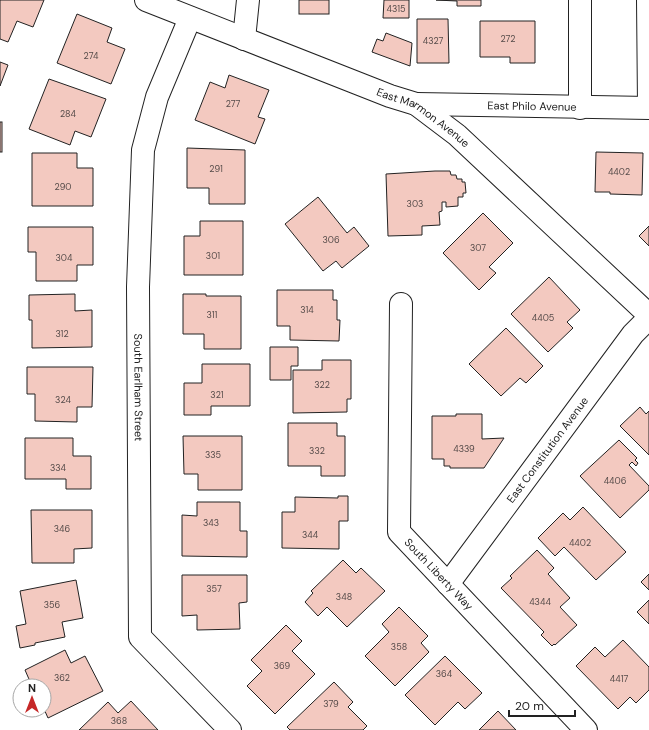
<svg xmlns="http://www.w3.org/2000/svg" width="649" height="730" font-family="'DM Sans',sans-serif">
	<rect width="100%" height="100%" fill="#fff"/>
	<g fill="#f3c9c0" stroke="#222">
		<path d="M0,0H44L33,27L17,21L8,42L0,39Z"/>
		<rect x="299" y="0" width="30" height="14"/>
		<path d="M384,0H409V18H383Z"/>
		<path d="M436,0H481V6H457V1Z"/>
		<path d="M77,14L112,28L107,42L125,49L111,84L57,63Z"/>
		<path d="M417,19H448L449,63H417Z"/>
		<path d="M480,21H535V63H510V57H480Z"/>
		<path d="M386,33L412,43L410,66L372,52L377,39L383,41Z"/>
		<path d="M0,62L8,65L0,86Z"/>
		<path d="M229,75L269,90L258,117L265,119L255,144L195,120L210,82L225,88Z"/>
		<path d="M49,79L106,99L91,137L75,131L70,145L29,129Z"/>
		<rect x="0" y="122" width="2" height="30"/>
		<path d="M187,148L245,150V204H209V188H187Z"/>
		<path d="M596,152L643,153L642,195L610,194V192H595Z"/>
		<path d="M32,153H77V168H93V206H32Z"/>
		<path d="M435,171H450L451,175H456L457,179H462V182H465L466,193H463V197H458V206L446,207V202H442V211L439,212L440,225L422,226V235L388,236L386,174Z"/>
		<path d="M318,197L347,233L354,227L369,246L342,268L336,261L323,271L285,224Z"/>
		<path d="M483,213L513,243L489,267L496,273L479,290L443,253Z"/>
		<path d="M200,221H243V275H184V236H200Z"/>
		<path d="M649,226V246L639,236Z"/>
		<path d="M28,227H93V265H77V281H36V252H28Z"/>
		<path d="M549,277L580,310L567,322L573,328L548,352L511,314Z"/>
		<path d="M277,290H333V300H337V320H340L339,341L290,340V326H277Z"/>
		<path d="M75,294V311L92,310V347L32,348V320H29V295Z"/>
		<path d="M183,294H206V296H241V349H204V334H183Z"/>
		<path d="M506,328L543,366L526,383L520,378L501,396L469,364Z"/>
		<path d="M270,347H298V366H291V380H270Z"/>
		<path d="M322,360H351V399H347V412L293,413V370H322Z"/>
		<path d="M202,364H250V406H211V415H184V383H202Z"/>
		<path d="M27,367H93L92,407H77V422L35,421V394H27Z"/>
		<path d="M640,407L646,414L649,411V455L620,426Z"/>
		<path d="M456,414H482V439L504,438L484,468H450V466H444V459H432V416H456Z"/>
		<path d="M288,423H337V436H345V476H321V466H288Z"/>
		<path d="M183,436H242V490H198V474H184Z"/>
		<path d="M25,438H73V456H91V489H66V479H25Z"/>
		<path d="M619,440L637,458L635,460L638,463L636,466L632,462L629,465L649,486V490L620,518L580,476Z"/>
		<path d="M338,496H348V521H339V549L282,548V512H295V497L338,498Z"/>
		<path d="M197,502H240V531H247V557L182,556V515L197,516Z"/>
		<path d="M583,507L626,552L596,580L564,547L555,556L538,538L563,513L570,520Z"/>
		<path d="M31,510H92V548L74,549V563H32Z"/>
		<path d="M537,550L554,568L548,574L570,598L560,607L577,625L555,645L554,644L552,646L541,635L544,632L501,588L512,578L510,576Z"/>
		<path d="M343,560L356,573L361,568L385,591L347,627L327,607L318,616L305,602L313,593L311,591Z"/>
		<path d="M649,574V590L641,582Z"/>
		<path d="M182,575H247V602L239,603L240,629L197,630V615L182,616Z"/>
		<path d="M76,580L83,618L62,622L65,637L35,643V645L20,648L16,626L26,624L20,591Z"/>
		<path d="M649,600V624L637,612Z"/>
		<path d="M399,607L428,636L421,643L429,652L395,686L365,656L389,632L382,624Z"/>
		<path d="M286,625L302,641L292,651L315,674L275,714L247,686L262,671L251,660Z"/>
		<path d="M623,640L649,667V690L636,703L630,697L618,709L576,666L595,647L605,657Z"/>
		<path d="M65,650L71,663L85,656L103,691L48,718L44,709V686H32L25,670Z"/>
		<path d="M445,656L482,693L465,709L458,702L435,725L405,695Z"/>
		<path d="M334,682L353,702L348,707L367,726L363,730H290L287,727Z"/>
		<path d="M131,701L158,730H79L108,702L118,713Z"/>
		<path d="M498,711L516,730H479Z"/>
	</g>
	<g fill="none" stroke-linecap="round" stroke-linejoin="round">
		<g stroke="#222" stroke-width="24">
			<g id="minor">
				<path id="s1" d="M146,0L390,96L416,104L457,135L649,315"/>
				<path d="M648,0L649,106"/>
				<path id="s2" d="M190,18L157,97L143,150L138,287L140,637L230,730"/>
				<path d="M244,39L248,0"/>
				<path id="s3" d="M416,104L649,108"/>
				<path d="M580,108V0"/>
				<path id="s4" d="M401,304L399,532L586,730"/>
				<path id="s5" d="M448,584L633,334L649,318"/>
			</g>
		</g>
		<use href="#minor" stroke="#fff" stroke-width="22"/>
	</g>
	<g text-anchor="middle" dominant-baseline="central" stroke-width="3" stroke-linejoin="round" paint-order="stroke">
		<g font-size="9" fill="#564c4a">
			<text x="396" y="9">4315</text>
			<text x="508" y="39">272</text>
			<text x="433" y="41">4327</text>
			<text x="91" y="56">274</text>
			<text x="233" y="104">277</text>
			<text x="68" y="114">284</text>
			<text x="216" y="169">291</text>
			<text x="619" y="172">4402</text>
			<text x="63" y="187">290</text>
			<text x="415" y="204">303</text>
			<text x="331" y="240">306</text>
			<text x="478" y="248">307</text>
			<text x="213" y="256">301</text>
			<text x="64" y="258">304</text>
			<text x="307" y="310">314</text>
			<text x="212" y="315">311</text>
			<text x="543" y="318">4405</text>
			<text x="62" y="334">312</text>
			<text x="322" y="385">322</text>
			<text x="217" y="395">321</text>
			<text x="63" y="400">324</text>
			<text x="464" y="449">4339</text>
			<text x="317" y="451">332</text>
			<text x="213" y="455">335</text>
			<text x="58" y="468">334</text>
			<text x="615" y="481">4406</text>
			<text x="211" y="523">343</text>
			<text x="62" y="529">346</text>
			<text x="310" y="535">344</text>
			<text x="580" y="543">4402</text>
			<text x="214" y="589">357</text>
			<text x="344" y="597">348</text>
			<text x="540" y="602">4344</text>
			<text x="52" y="605">356</text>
			<text x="399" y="647">358</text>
			<text x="282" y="666">369</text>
			<text x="444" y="674">364</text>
			<text x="62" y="678">362</text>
			<text x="619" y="679">4417</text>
			<text x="331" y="704">379</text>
			<text x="119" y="721">368</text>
		</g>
		<g font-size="11" fill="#222" stroke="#fff">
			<text stroke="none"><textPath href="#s3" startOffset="116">East Philo Avenue</textPath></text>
			<text stroke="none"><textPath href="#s1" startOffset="302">East Marmon Avenue</textPath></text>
			<text stroke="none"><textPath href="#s2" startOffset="378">South Earlham Street</textPath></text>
			<text stroke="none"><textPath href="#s5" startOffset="167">East Constitution Avenue</textPath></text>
			<text stroke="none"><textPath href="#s4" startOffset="286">South Liberty Way</textPath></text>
		</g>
	</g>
	<g transform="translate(32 698)"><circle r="19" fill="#ffffff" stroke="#a7a7a7"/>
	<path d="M0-3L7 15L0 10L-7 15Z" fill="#c62828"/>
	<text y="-6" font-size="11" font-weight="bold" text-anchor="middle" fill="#222222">N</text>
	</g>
	<path d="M509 710v6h66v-6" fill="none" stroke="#222222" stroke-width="2"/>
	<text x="515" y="710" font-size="12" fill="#222222" stroke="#ffffff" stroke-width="3" paint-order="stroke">20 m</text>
</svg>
